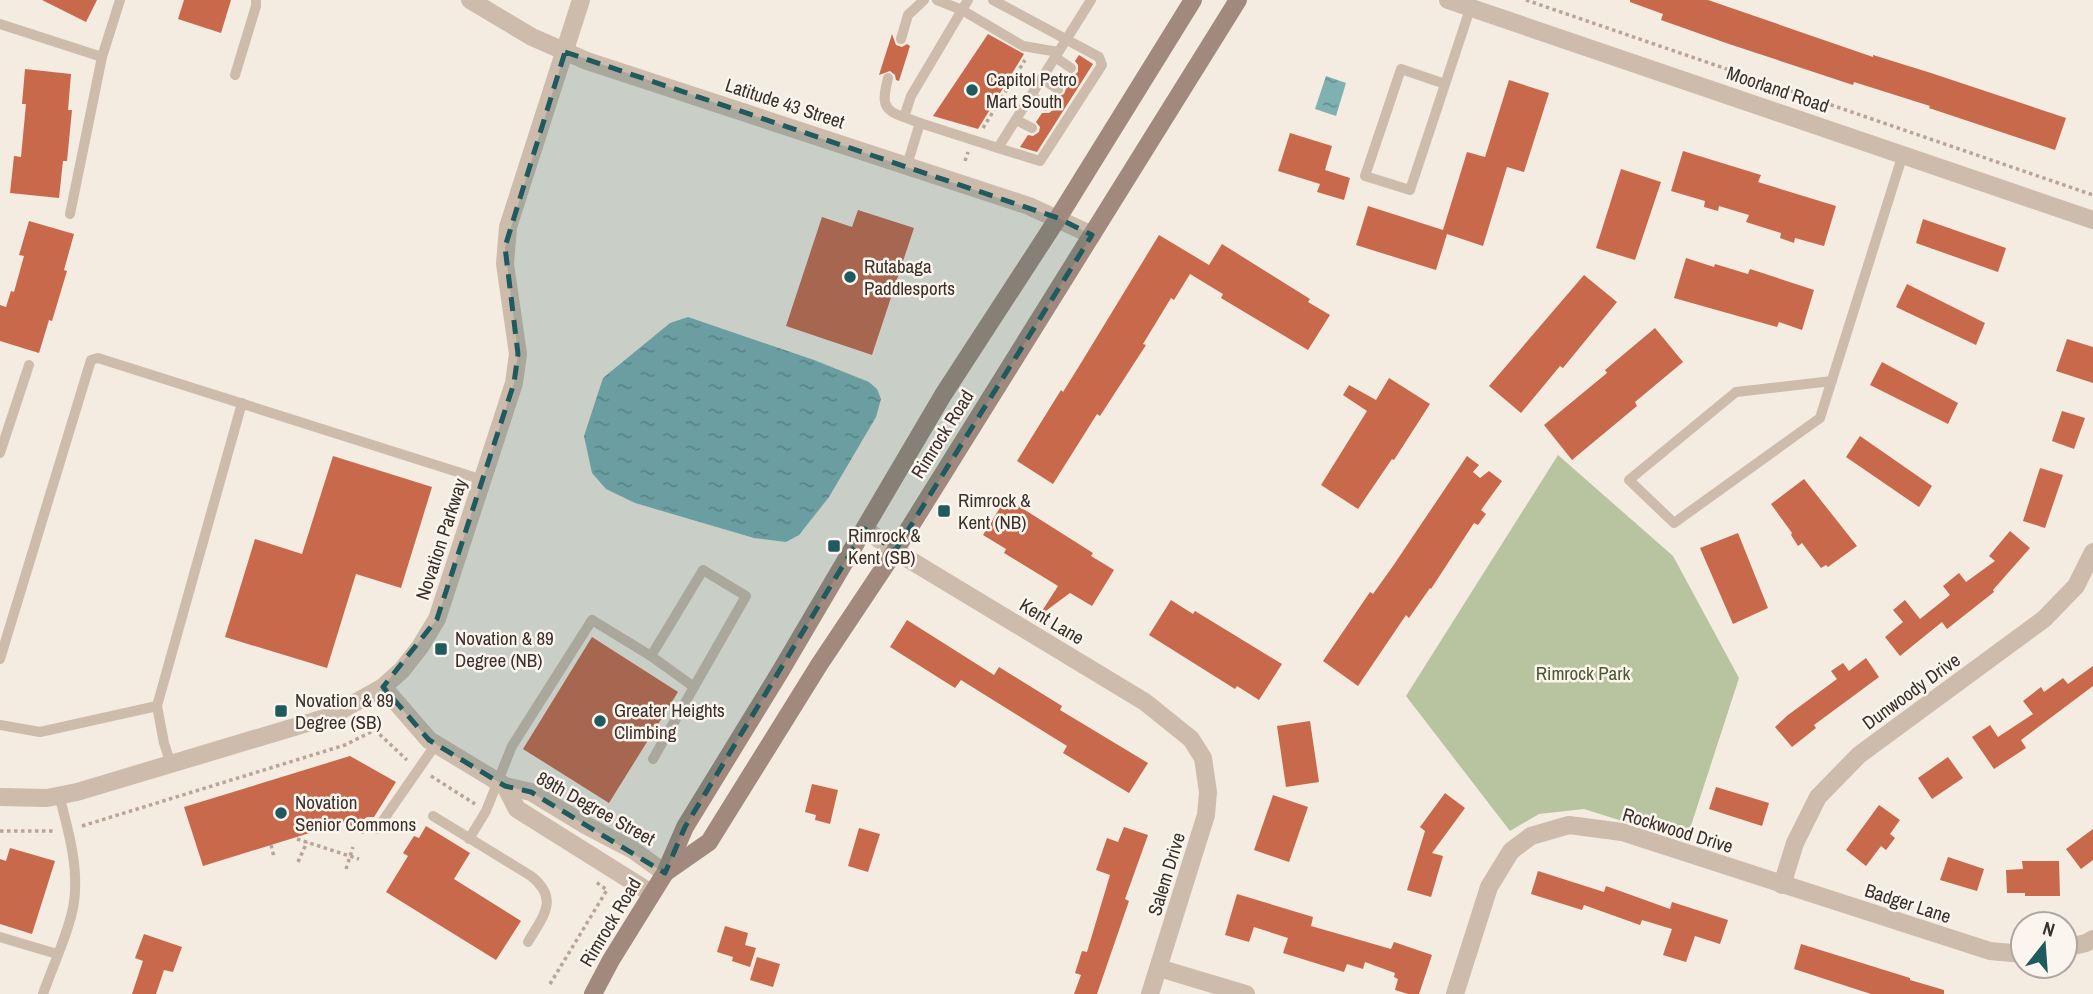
<svg xmlns="http://www.w3.org/2000/svg" width="2093" height="994" font-family="'Archivo Narrow',sans-serif">
	<defs>
		<pattern id="water-ripples" width="26" height="14" patternUnits="userSpaceOnUse" patternTransform="scale(1.75)"><rect width="26" height="14" fill="#7fb0b2"/><path d="M2 4q2-2 4 0t4 0M15 11q2-2 4 0t4 0" fill="none" stroke="#699091"/></pattern>
	</defs>
	<rect width="100%" height="100%" fill="#f4ebe1"/>
	<path fill="#b8c4a0" d="M1558,455L1673,556L1739,678L1686,841L1584,809L1539,814L1510,831L1406,696Z"/>
	<g fill="url(#water-ripples)">
		<path d="M1326,76L1346,83L1336,116L1315,109Z"/>
		<path d="M688,317L814,360L869,382L877,389L881,399L876,417L829,497L799,535L786,542L754,538L635,503L606,489L592,473L584,436L603,378L670,323Z"/>
	</g>
	<g fill="#c8694b">
		<path d="M42,0H97L86,22Z"/>
		<path d="M184,0H231L221,33L178,19Z"/>
		<path d="M1630,0H1708L1873,57V55L1931,73L2066,118L2055,150L1929,108L1930,106L1854,82L1853,85L1729,44L1661,20L1663,14L1630,2Z"/>
		<path d="M892,34L896,45L902,47L907,44L910,46L899,81L896,80L895,75L890,71L879,75Z"/>
		<path d="M988,34L1024,54L978,129L933,116Z"/>
		<path d="M1079,55L1093,64L1037,152L1020,147L1028,135L1033,136L1039,132L1040,127L1036,122L1042,113H1049L1053,110V103L1050,100L1053,95L1058,97L1064,94L1066,89L1062,82L1067,75H1074L1078,72V65L1075,61Z"/>
		<path d="M25,69L71,74L68,110H72L67,161H63L59,198L10,193L14,156L21,157L26,104H22Z"/>
		<path d="M1509,80L1549,93L1524,172L1507,167L1483,246L1447,234L1436,270L1356,245L1368,206L1443,230L1467,152L1485,157Z"/>
		<path d="M1290,133L1332,146L1325,170L1350,178L1344,200L1317,192L1320,184L1278,171Z"/>
		<path d="M1683,151L1761,175L1758,182L1836,206L1824,246L1795,238L1794,243L1780,238L1781,233L1746,222L1749,215L1719,206L1718,211L1704,207L1705,201L1671,191Z"/>
		<path d="M1621,169L1661,182L1635,260L1596,248Z"/>
		<path d="M858,210L914,228L872,355L786,326L822,217L852,227Z"/>
		<path d="M1923,219L2006,248L1998,272L1916,243Z"/>
		<path d="M29,221L74,234L64,270L67,271L52,321L49,320L39,353L0,341V305L6,307L11,291L14,292L24,256L19,255Z"/>
		<path d="M1159,235L1209,265L1222,244L1310,299L1308,302L1330,315L1308,350L1221,298L1223,294L1190,274L1174,300L1171,298L1143,344L1146,345L1100,416L1097,414L1053,484L1017,461L1061,390L1063,392L1081,363Z"/>
		<path d="M1686,258L1714,267L1715,264L1748,274L1750,269L1814,290L1802,330L1779,322L1777,327L1674,298Z"/>
		<path d="M1584,275L1617,302L1563,368L1560,366L1521,413L1489,386Z"/>
		<path d="M1907,284L1985,323L1976,345L1896,307Z"/>
		<path d="M1655,328L1683,362L1635,402L1637,406L1572,460L1544,425L1607,373L1605,370Z"/>
		<path d="M2067,339L2093,347V383L2056,371Z"/>
		<path d="M1882,362L1958,403L1948,424L1870,385Z"/>
		<path d="M1389,378L1430,404L1394,460L1392,459L1358,509L1321,485L1367,411L1343,395L1349,385L1376,400Z"/>
		<path d="M2062,411L2085,418L2074,449L2052,441Z"/>
		<path d="M1860,436L1932,486L1919,507L1846,457Z"/>
		<path d="M333,456L432,487L401,588L356,574L327,668L225,637L255,539L302,554Z"/>
		<path d="M1467,456L1479,465L1473,472L1480,478L1489,471L1502,481L1481,510L1486,514L1478,525L1474,523L1431,589L1430,588L1409,618L1406,615L1358,686L1323,661L1370,592L1373,594L1393,566Z"/>
		<path d="M2040,468L2063,475L2045,528L2023,521Z"/>
		<path d="M1804,479L1857,546L1828,567L1826,565L1821,568L1802,543L1798,546L1791,535L1792,533L1771,504Z"/>
		<path d="M1006,498L1093,553L1091,556L1114,570L1092,606L1070,593L1043,613L1042,611L1058,586L1004,553L1006,549L983,535Z"/>
		<path d="M2010,531L2030,548L1993,590L1994,592L1947,629L1942,622L1900,656L1885,637L1903,622L1893,610L1905,600L1920,619L1950,595L1943,586L1959,573L1966,582L1995,561L1989,556Z"/>
		<path d="M1738,533L1768,608L1733,624L1700,548Z"/>
		<path d="M1171,600L1193,614L1195,611L1282,664L1259,700L1237,686L1235,689L1149,635Z"/>
		<path d="M907,620L994,675L999,667L1062,706L1060,710L1148,763L1129,793L1063,753L1067,746L961,680L955,688L890,647Z"/>
		<path d="M592,637L678,692L609,803L523,749Z"/>
		<path d="M1866,658L1879,677L1814,725L1816,728L1792,747L1775,727L1788,715L1837,679L1831,671L1843,663L1849,671Z"/>
		<path d="M2093,666V686L2021,740L2026,748L1994,769L1972,737L1990,725L1998,737L2033,714L2023,701L2041,687L2044,692L2063,678L2068,684Z"/>
		<path d="M1310,721L1319,782L1286,787L1277,726Z"/>
		<path d="M350,756L396,782L374,817H367L363,820V827L365,830L363,834L345,822L203,866L184,807Z"/>
		<path d="M1948,757L1963,778L1932,799L1918,778Z"/>
		<path d="M812,784L838,790L830,824L815,820L816,815L805,812Z"/>
		<path d="M1716,787L1769,803L1762,826L1709,809Z"/>
		<path d="M1445,793L1465,808L1432,853L1443,856L1431,897L1407,890L1425,831L1420,827Z"/>
		<path d="M1273,795L1308,807L1289,862L1254,850Z"/>
		<path d="M1879,805L1900,820L1890,834L1895,838L1886,850L1881,846L1866,866L1846,850Z"/>
		<path d="M426,826L470,853L454,879L521,921L496,960L386,892L408,856L403,853L414,836L419,838Z"/>
		<path d="M1124,827L1148,835L1125,899L1129,901L1097,994H1074L1081,975L1075,973L1082,951L1087,952L1110,875L1096,870L1107,838L1118,842Z"/>
		<path d="M859,828L880,834L868,872L848,866Z"/>
		<path d="M2093,829V860L2081,869L2066,849Z"/>
		<path d="M10,848L55,861L32,934L0,924V859L6,861Z"/>
		<path d="M1948,857L1984,869L1977,891L1940,880Z"/>
		<path d="M2022,861H2059L2060,896H2025V893H2007L2006,870L2023,869Z"/>
		<path d="M1538,871L1604,892L1606,886L1670,909L1672,902L1728,920L1720,944L1695,936L1686,962L1663,955L1672,929L1642,920L1640,925L1584,905L1582,910L1531,894Z"/>
		<path d="M1237,894L1313,917L1311,926L1391,949L1394,942L1432,955L1419,994H1408L1395,990L1398,979L1394,977L1395,973L1365,962L1363,969L1347,964L1344,972L1283,953L1288,938L1254,927L1249,942L1225,935Z"/>
		<path d="M725,926L748,933L745,945L756,948L750,967L732,961L733,957L717,952Z"/>
		<path d="M144,934L182,947L173,972L164,970L156,994H132L143,961L135,958Z"/>
		<path d="M1801,944L1910,978V980L1944,990V994H1871L1794,969Z"/>
		<path d="M757,957L780,964L773,987L750,980Z"/>
	</g>
	<g fill="none" stroke-linecap="round" stroke-linejoin="round">
		<g stroke="#b9a596" stroke-width="3.5" stroke-dasharray="3.5 3.5" stroke-linecap="butt">
			<path d="M1526,0L2093,195"/>
			<path d="M983,128L1025,60"/>
			<path d="M965,161L968,152"/>
			<path d="M431,776L475,804"/>
			<path d="M82,826L345,745L375,730L407,760"/>
			<path d="M0,831H54"/>
			<path d="M297,839L359,859"/>
			<path d="M271,845L274,857"/>
			<path d="M298,862L307,842"/>
			<path d="M346,869L353,847"/>
			<path d="M550,984L607,890L596,882"/>
		</g>
		<g stroke="#cdbbac" stroke-width="10">
			<path d="M937,0L962,10L1023,46L1058,52"/>
			<path d="M993,0L1099,57L1102,65L1040,161L998,148"/>
			<path d="M0,24L102,57"/>
			<path d="M901,39L908,15L924,0"/>
			<path d="M1055,57L1071,68"/>
			<path d="M235,75L256,6V0"/>
			<path d="M888,78C883,99 880,110 904,117"/>
			<path d="M1042,79L1058,89"/>
			<path d="M1445,84L1401,69L1365,176L1410,190L1471,6"/>
			<path d="M1031,96L1046,106"/>
			<path d="M1016,120L1032,128"/>
			<path d="M920,123L904,117L911,96L968,0"/>
			<path d="M907,165L920,123L998,148L1091,0"/>
			<path d="M70,214L102,57L120,0"/>
			<path d="M1832,381L1736,392L1629,480L1674,523L1820,418L1903,154"/>
			<path d="M0,453L29,365"/>
			<path d="M651,656L703,570L746,596L694,687"/>
			<path d="M0,659L91,360L98,358L483,480"/>
			<path d="M0,725L40,732L157,706"/>
			<path d="M171,764L164,743L157,706L242,403"/>
			<path d="M433,816L531,876C560,899 543,916 528,942"/>
			<path d="M370,824L377,829L436,744"/>
			<path d="M469,839L486,811L512,746L592,620L651,656L694,687L653,759"/>
			<path d="M0,937L57,954"/>
			<path d="M43,994C52,968 71,927 74,902C79,867 68,829 59,795"/>
		</g>
		<g stroke="#cdbbac" stroke-width="18">
			<path d="M470,0L532,37L587,61L1029,206L1092,235"/>
			<path d="M865,529L895,551L1145,702L1191,739L1203,758L1208,792L1206,815L1150,994"/>
			<path d="M383,687L429,740L505,786L531,792L587,826L633,850L665,873"/>
			<path d="M505,786L517,809L651,893"/>
			<path d="M0,797L47,798L77,792L331,716L383,687L402,670L420,647L437,619L514,383L518,354L505,264L508,227L581,0"/>
			<path d="M1782,885L1795,843L1818,797L1859,755L2044,619L2076,586L2093,552"/>
			<path d="M2065,948L2086,943L2093,939"/>
			<path d="M1159,968L1246,994"/>
			<path d="M1455,994L1489,887L1511,851L1531,836L1569,825L1622,832L1990,951L2023,954"/>
		</g>
		<path stroke="#cdbbac" stroke-width="18" d="M1448,0L2093,220"/>
		<g stroke="#a18a7d" stroke-width="18">
			<path d="M666,872L709,842L819,665L895,551L1238,0"/>
			<path d="M593,994L611,960L665,873L685,827L780,672L943,395L1058,218L1193,0"/>
		</g>
	</g>
	<path fill="#1f5a5e" fill-opacity="0.2" stroke="#1f5a5e" stroke-width="5" stroke-dasharray="14 9" stroke-linejoin="round" d="M565,52L1058,218L1092,235L895,551L865,529L685,827L665,873L531,792L505,786L429,740L383,687L437,619L514,383L518,354L505,247Z"/>
	<g fill="#1f5a5e" stroke="#fbf5ee" stroke-width="2.5">
		<circle cx="972" cy="90" r="7"/>
		<circle cx="850" cy="277" r="7"/>
		<rect x="937" y="504" width="14" height="14" rx="3.5"/>
		<rect x="827" y="539" width="14" height="14" rx="3.5"/>
		<rect x="434" y="642" width="14" height="14" rx="3.5"/>
		<rect x="274" y="704" width="14" height="14" rx="3.5"/>
		<circle cx="600" cy="721" r="7"/>
		<circle cx="281" cy="813" r="7"/>
	</g>
	<g text-anchor="middle" dominant-baseline="central" stroke-width="5" stroke-linejoin="round" paint-order="stroke">
		<g font-size="19" fill="#3b302b" stroke="#fbf5ee" text-anchor="start">
			<text x="986" y="79">Capitol Petro<tspan x="986" dy="22">Mart South</tspan></text>
			<text x="864" y="266">Rutabaga<tspan x="864" dy="22">Paddlesports</tspan></text>
			<text x="958" y="500">Rimrock &amp;<tspan x="958" dy="22">Kent (NB)</tspan></text>
			<text x="848" y="535">Rimrock &amp;<tspan x="848" dy="22">Kent (SB)</tspan></text>
			<text x="455" y="638">Novation &amp; 89<tspan x="455" dy="22">Degree (NB)</tspan></text>
			<text x="295" y="700">Novation &amp; 89<tspan x="295" dy="22">Degree (SB)</tspan></text>
			<text x="614" y="710">Greater Heights<tspan x="614" dy="22">Climbing</tspan></text>
			<text x="295" y="802">Novation<tspan x="295" dy="22">Senior Commons</tspan></text>
		</g>
		<g font-size="19" fill="#3b302b" stroke="#fbf5ee">
			<text transform="translate(1778 89) rotate(19)">Moorland Road</text>
			<text transform="translate(785 103) rotate(18)">Latitude 43 Street</text>
			<text transform="translate(942 434) rotate(-58)">Rimrock Road</text>
			<text transform="translate(441 539) rotate(-72)">Novation Parkway</text>
			<text transform="translate(1052 621) rotate(31)">Kent Lane</text>
			<text transform="translate(1911 691) rotate(-36)">Dunwoody Drive</text>
			<text transform="translate(596 808) rotate(29)">89th Degree Street</text>
			<text transform="translate(1678 830) rotate(17)">Rockwood Drive</text>
			<text transform="translate(1166 874) rotate(-73)">Salem Drive</text>
			<text transform="translate(1908 903) rotate(18)">Badger Lane</text>
			<text transform="translate(610 922) rotate(-59)">Rimrock Road</text>
		</g>
		<g font-size="19" fill="#4a5a2e" stroke="#fbf5ee">
			<text x="1583" y="673">Rimrock Park</text>
		</g>
	</g>
	<g transform="translate(2044 945) rotate(17)"><circle r="33" fill="#fbf5ee" stroke="#aea6a0" stroke-width="2"/>
	<path d="M0-5L12 26L0 18L-12 26Z" fill="#1f5a5e"/>
	<text y="-10" font-size="19" font-weight="bold" text-anchor="middle" fill="#3b302b">N</text>
	</g>
</svg>
